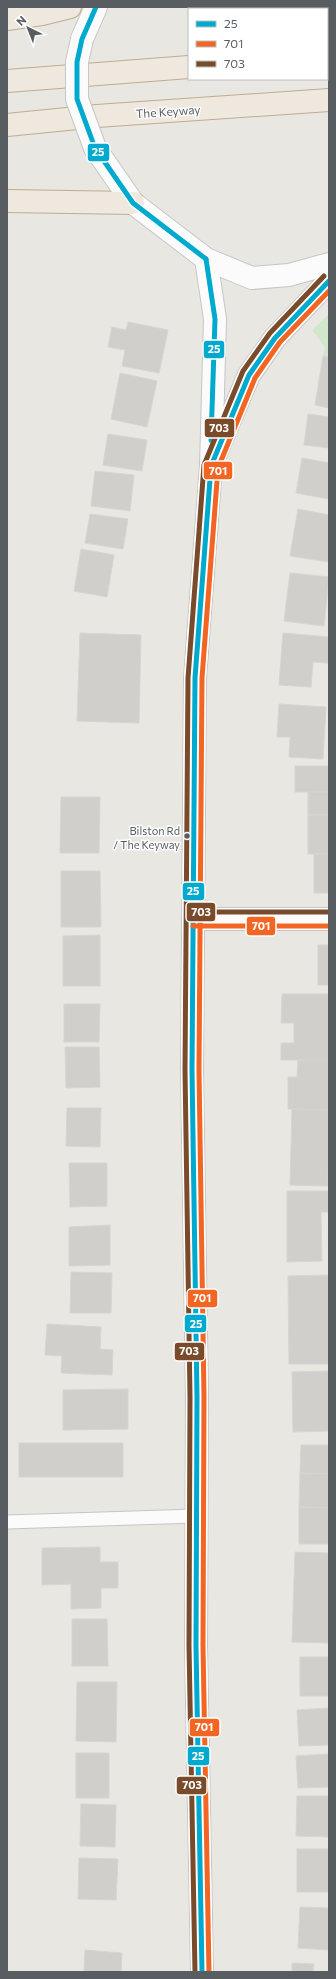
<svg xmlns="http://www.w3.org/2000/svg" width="336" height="1979" font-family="Commissioner,sans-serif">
	<rect width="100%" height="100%" fill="#e9e7e2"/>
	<path fill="#d2e6cc" d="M329,314V357L323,356L325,347L312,330Z"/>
	<g fill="#d0cfcc" stroke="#d8d5d1">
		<path d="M128,322L168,330L159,373L122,366L125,350L108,347L112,327L126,330Z"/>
		<path d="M323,356L329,357V408L315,405Z"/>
		<path d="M120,373L157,381L147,427L111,419Z"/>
		<path d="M308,414L329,417V448L304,445Z"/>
		<path d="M108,434L147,440L142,471L103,465Z"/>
		<path d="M302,458L329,463V499L296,493Z"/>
		<path d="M95,471L134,475L130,511L91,506Z"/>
		<path d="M298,509L329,515V562L290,556Z"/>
		<path d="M90,514L128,519L123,549L85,543Z"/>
		<path d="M81,549L114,555L107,597L74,591Z"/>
		<path d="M290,573L329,577L324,626L284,621Z"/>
		<path d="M80,633L141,635L139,723L77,721Z"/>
		<path d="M283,633L329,637L328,663L313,662L311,687L279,685Z"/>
		<path d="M279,704L326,707L323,759L289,757L290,737H277Z"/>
		<rect x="295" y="766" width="34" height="26"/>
		<rect x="308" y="792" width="21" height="23"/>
		<path d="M61,797H100L99,853H60Z"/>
		<rect x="308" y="815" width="21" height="39"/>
		<rect x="314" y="854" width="15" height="39"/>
		<path d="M61,871H100L101,927H61Z"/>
		<path d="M100,935V986H63V936Z"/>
		<rect x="318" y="945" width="11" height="40"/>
		<path d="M282,994H329V1060H281V1043H294V1023H281Z"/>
		<path d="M64,1004H100L99,1042H64Z"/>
		<path d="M65,1047H99L100,1087L66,1088Z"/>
		<path d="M298,1060H329V1110L288,1109V1077H297Z"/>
		<path d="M67,1108H101L100,1147L66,1146Z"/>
		<path d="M292,1109L329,1110L328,1186L290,1185Z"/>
		<path d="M69,1163H107V1206L70,1207Z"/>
		<path d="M287,1191H329V1212H321L322,1261L287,1262Z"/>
		<path d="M110,1225V1265L69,1266V1227Z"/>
		<path d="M71,1272L112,1273L111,1313H70Z"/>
		<path d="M329,1275V1364H289L288,1276Z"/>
		<path d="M47,1324L101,1327L100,1349L113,1350L112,1375L61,1373L62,1356L45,1355Z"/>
		<path d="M329,1371V1431L293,1432L292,1372Z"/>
		<path d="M128,1389V1429L63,1430V1390Z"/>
		<rect x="19" y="1443" width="104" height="34"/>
		<path d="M301,1445H329V1474L300,1473Z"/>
		<path d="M300,1473L329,1474V1508L299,1507Z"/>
		<path d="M299,1507L329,1508V1544H299Z"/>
		<path d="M100,1547V1562H118V1588H101V1608L71,1609V1584L42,1585V1548Z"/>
		<path d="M295,1552L329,1553V1643L292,1642Z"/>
		<path d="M72,1619H107L108,1666H72Z"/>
		<rect x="300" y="1657" width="29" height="39"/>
		<path d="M77,1682H117L116,1742L76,1741Z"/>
		<path d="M329,1708V1745L299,1746L297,1710Z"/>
		<rect x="76" y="1753" width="33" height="45"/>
		<path d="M329,1754V1787L298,1788L296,1756Z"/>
		<path d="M297,1796H329V1837L296,1836Z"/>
		<path d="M81,1804L116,1805L115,1847L80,1846Z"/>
		<rect x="297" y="1849" width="32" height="43"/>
		<path d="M79,1858L118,1859L116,1900L78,1899Z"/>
		<path d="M300,1907L329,1908V1950L298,1948Z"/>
		<path d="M85,1950L122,1953L121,1972H84Z"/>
		<path d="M292,1963L314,1964L313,1972H292Z"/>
	</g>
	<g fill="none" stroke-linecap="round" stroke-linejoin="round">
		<g stroke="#c5c6c5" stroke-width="15">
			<path id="lane" d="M7,1522L196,1516"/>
		</g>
		<g stroke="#c5c6c5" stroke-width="24">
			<path id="street" d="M193,919H329"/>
		</g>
		<g stroke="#c6c6c6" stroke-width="24">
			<g id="secondary">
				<path d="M82,39L96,7"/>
				<path d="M95,148L133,203L206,259L252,278L289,275L329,264"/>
				<path d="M215,455L249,375L275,338L329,281"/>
				<path d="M202,1972L196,1646L197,1397L192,1070L195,678L211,466L215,319L206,259"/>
			</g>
		</g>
		<g stroke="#c0ac90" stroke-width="24">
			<g id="highway">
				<path d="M7,19L42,14L70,7"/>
				<path d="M327,56H329"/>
				<path d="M7,81L189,67"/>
				<path d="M7,125L97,116L329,100"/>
				<path d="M7,201L133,203"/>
			</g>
		</g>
		<use href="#lane" stroke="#fcfbfb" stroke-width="13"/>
		<use href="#street" stroke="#fcfbfb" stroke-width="22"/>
		<use href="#secondary" stroke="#fcfbfb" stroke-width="22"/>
		<use href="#highway" stroke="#eee8de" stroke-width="22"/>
		<g stroke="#c6c6c6" stroke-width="24" stroke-linecap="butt">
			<path id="secondary-bridge" d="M82,39L77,62V99L95,148"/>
		</g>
		<use href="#secondary-bridge" stroke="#fcfbfb" stroke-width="22"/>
		<g stroke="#fff" stroke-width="8">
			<g id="bus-1">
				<path d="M96,7L82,39L77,62V99L95,148L133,203L206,259"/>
				<path d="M206,259L215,319L211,440"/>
				<path d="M202,1972L196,1646L197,1397L192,1070L195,678L211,466L249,375L275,338L329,281"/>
			</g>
		</g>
		<g stroke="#fff" stroke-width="8">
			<g id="bus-2">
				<path d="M193,926H329"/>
				<path d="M209,1972L203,1646L204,1397L199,1070L202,678L218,468L255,378L280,342L329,291"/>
			</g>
		</g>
		<g stroke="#fff" stroke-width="8">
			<g id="bus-3">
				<path d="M193,912H329"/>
				<path d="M195,1972L189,1646L190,1397L185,1070L188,678L204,465L243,371L270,333L324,276"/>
			</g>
		</g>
		<use href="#bus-1" stroke="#00a9ce" stroke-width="5"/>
		<use href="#bus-2" stroke="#f26522" stroke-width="5"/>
		<use href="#bus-3" stroke="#7a4b2a" stroke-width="5"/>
	</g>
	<circle fill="#585d61" stroke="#fff" stroke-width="1.5" cx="187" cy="836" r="3.5"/>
	<g text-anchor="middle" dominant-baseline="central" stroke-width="3" stroke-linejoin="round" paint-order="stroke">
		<g font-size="11" fill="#585d61" stroke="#fff" text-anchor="end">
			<text x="180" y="830">Bilston Rd<tspan x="180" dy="14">/ The Keyway</tspan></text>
		</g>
		<g font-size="12" fill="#585d61" stroke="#fff">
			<text transform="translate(168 111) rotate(-4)">The Keyway</text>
		</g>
	</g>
	<g stroke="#fff" stroke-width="1.5">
		<rect x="87" y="143" width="23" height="19" rx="4" fill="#00a9ce"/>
		<rect x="203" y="340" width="22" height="19" rx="4" fill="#00a9ce"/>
		<rect x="204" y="418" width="31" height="20" rx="4" fill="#7a4b2a"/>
		<rect x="203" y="461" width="30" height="19" rx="4" fill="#f26522"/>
		<rect x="182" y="882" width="23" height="19" rx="4" fill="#00a9ce"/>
		<rect x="186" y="902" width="30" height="20" rx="4" fill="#7a4b2a"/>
		<rect x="246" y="916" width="30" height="20" rx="4" fill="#f26522"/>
		<rect x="187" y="1289" width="31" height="19" rx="4" fill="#f26522"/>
		<rect x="184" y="1314" width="23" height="19" rx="4" fill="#00a9ce"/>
		<rect x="174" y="1342" width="31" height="19" rx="4" fill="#7a4b2a"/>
		<rect x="189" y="1718" width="31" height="19" rx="4" fill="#f26522"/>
		<rect x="187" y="1746" width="23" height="20" rx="4" fill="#00a9ce"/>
		<rect x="176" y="1776" width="31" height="19" rx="4" fill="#7a4b2a"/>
	</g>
	<g font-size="11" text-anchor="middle" font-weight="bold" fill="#fff">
		<text x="98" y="156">25</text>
		<text x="214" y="353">25</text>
		<text x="219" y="432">703</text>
		<text x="218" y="475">701</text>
		<text x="193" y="895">25</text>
		<text x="201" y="916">703</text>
		<text x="261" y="930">701</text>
		<text x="202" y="1302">701</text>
		<text x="196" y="1328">25</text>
		<text x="189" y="1355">703</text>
		<text x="204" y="1731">701</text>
		<text x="198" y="1760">25</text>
		<text x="192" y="1789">703</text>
	</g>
	<rect width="336" height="1979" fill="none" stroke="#585d61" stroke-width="16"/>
	<rect x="188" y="8" width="140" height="72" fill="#ffffff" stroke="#bcbec0"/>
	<rect x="196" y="21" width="20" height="6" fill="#00a9ce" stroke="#bcbec0"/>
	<text x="224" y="28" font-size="12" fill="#585d61">25</text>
	<rect x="196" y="41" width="20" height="6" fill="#f26522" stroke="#bcbec0"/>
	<text x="224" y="48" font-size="12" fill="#585d61">701</text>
	<rect x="196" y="61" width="20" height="6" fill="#7a4b2a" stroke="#bcbec0"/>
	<text x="224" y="68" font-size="12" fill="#585d61">703</text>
	<g transform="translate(28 28) rotate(317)" stroke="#ffffff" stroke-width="3" paint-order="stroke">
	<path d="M0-3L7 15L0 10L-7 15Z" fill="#585d61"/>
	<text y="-6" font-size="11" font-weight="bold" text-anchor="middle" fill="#585d61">N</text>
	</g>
</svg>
